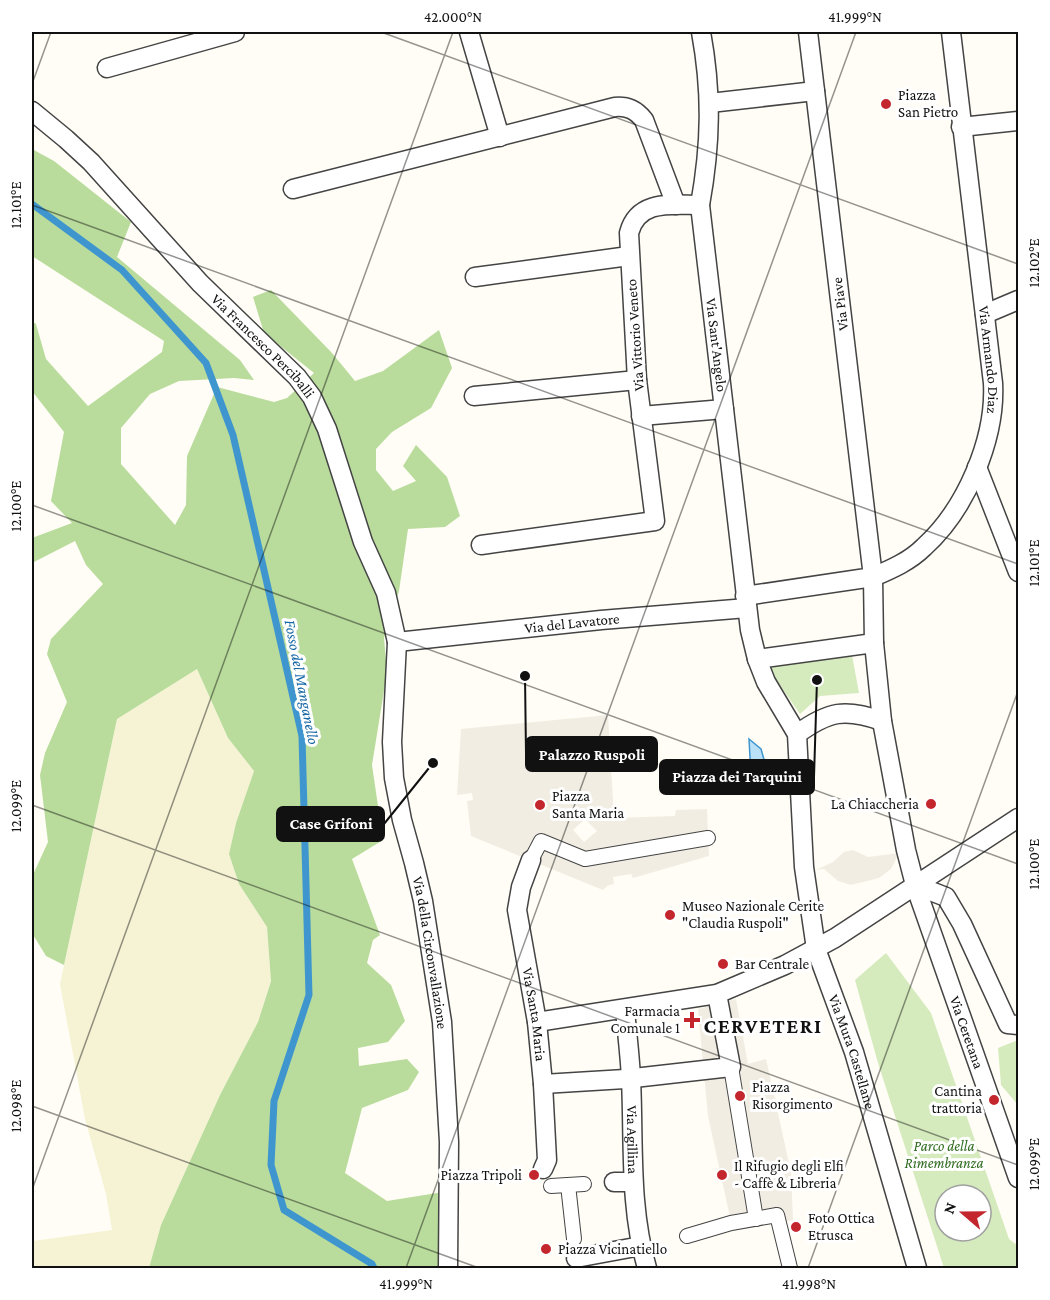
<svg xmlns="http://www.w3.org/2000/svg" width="1050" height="1300" font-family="'Crimson Pro',serif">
	<rect width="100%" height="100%" fill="#fffdf5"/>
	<path fill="#f6f3d4" d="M197,669L228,738L254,771L236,823L229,854L239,884L267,927L271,980L258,1022L220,1095L161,1225L149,1268H32V1245L33,1241L112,1230L106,1194L85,1119L60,984L117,719Z"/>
	<g fill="#d5ebbd" fill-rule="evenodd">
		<path d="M852,655L859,693L820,696L800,714L768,668Z"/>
		<path d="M886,953L931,1013L1009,1239L1018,1246V1268H944L878,1063L855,980ZM945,1195H981V1231H945Z"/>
		<path d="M1018,1040V1105L1001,1085L998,1048Z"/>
	</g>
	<path fill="#b9dc9c" d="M32,149L54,161L131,222L117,257L240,360L254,380L234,378L179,381L150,394L121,428V464L175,525L186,505L187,456L217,387L274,402L287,398L314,373L264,333L253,297L271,290L332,353L355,381L383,371L439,330L452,368L431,408L392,432L376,449V470L393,491L416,481L403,466L416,445L447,477L460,516L445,527L408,529L399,591L384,638L387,672L372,765L383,840L352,859L380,935L373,940L367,963L391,985L405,1021L388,1042L358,1048L359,1066L407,1059L419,1072L408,1090L362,1108L345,1173L387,1201L443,1192L440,1268H149L161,1225L220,1095L258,1022L271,981L267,927L239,884L229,854L236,823L254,771L228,738L197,669L117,719L64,965L46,956L32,933V877L48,842L40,775L45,753L67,702L47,654L51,639L103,584L86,565L75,541L32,563V538L72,523L51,501L64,432L32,391V321L36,324L46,359L88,406L162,352L164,341L32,256Z"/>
	<g fill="#f1ede2" fill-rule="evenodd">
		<path d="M608,715L614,818L675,816L676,810L707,809L709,856L633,878L631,874L613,877L614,884L607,886L603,890L471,836L467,801L473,800L472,793L457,795L461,729ZM585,819L597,831L584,842L573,830Z"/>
		<path d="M853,850L868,857L899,853L891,869L879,878L851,885L838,881L824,869L816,870L833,862L844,852Z"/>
		<path d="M736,999L748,1064L766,1059L791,1172L793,1220L733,1231L708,1116L698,1009Z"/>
	</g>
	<path fill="#b9e0f7" stroke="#3f96cf" stroke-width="1.5" d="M749,739L761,749L765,763L762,770L751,776Z"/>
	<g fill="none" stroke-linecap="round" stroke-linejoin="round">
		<path stroke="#3f96cf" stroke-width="7" d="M32,204L122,270L206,363L233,435L302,736L309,995L274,1101L271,1165L284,1210L372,1264L374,1268"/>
		<g stroke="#444" stroke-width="16">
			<g id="pedestrian">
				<path d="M531,860L541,841L585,859L708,838"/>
				<path d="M731,1067L756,1219"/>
				<path d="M568,1185L574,1239"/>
				<path d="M551,1186L584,1184"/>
				<path d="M687,1236L731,1223L777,1215L790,1268"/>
			</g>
		</g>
		<g stroke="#444" stroke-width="21">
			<g id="minor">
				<path d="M469,32L500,137"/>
				<path id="s1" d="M701,32C712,92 711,144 700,205L750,630L757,659L766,682L797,734L804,867L816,949L854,1052L917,1268"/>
				<path id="s2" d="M951,32L993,383C996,439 966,509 924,547C910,561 892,569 873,577L874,643L882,721L906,850L915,885L1018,1178"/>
				<path d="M107,68L235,32"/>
				<path d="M710,103L815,91"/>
				<path id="s3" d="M32,111L66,139L91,162L200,283L297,377L312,397L327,429L363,542L386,593L397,642L392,742L394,778L402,820L414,863L423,901L442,1022L449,1142L448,1268"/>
				<path d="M961,127L1018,121"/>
				<path d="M293,189L615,107C628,106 636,110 644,120L676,205"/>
				<path d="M475,277L629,256"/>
				<path d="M985,314L1018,300"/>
				<path d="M474,396L637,380"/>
				<path d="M641,416L724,409"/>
				<path d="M977,467L1018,572"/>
				<path d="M481,545L655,521L637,380L629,233C638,199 672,205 700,205"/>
				<path d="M745,596L873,577L808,32"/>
				<path id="s4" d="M397,642L601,620L747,608"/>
				<path d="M757,659L874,643"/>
				<path d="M797,734C829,711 845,708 882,721"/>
				<path id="s5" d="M531,860L521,887L517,910L537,1022L543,1084L547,1160L543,1169"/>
				<path d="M915,885L946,897L962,924L1008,1024L1018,1025"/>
				<path id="s6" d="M625,1010C627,1033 630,1056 631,1079C634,1142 629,1207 647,1268"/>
				<path d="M537,1022L717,994L785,965L835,938L1018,818"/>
				<path d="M543,1084L625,1079L731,1067L717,994"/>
				<path d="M614,1182H633"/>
				<path d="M576,1258L641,1246"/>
			</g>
		</g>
		<use href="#pedestrian" stroke="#fff" stroke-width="14"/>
		<use href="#minor" stroke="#fff" stroke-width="18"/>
	</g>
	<path fill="none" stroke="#111" stroke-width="1.5" stroke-opacity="0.45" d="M381,32L1018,264M32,84L51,32M32,205L1018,564M32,505L1018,864M32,805L1018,1165M32,1106L479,1268M32,1190L453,32M406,1268L856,32M808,1268L1018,691"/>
	<g fill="#c4262e" stroke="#fff" stroke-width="2">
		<circle cx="886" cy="104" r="6"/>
		<circle cx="931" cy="804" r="6"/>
		<circle cx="540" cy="805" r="6"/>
		<circle cx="670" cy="915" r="6"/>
		<circle cx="723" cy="964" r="6"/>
		<path d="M689 1011h6v6h6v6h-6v6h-6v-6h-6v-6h6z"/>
		<circle cx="740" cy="1096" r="6"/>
		<circle cx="994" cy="1100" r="6"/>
		<circle cx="534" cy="1175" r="6"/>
		<circle cx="722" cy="1175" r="6"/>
		<circle cx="796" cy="1227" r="6"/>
		<circle cx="546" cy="1249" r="6"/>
	</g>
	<g text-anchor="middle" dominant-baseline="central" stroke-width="6" stroke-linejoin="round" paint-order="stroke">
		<g font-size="15" fill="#111" stroke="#fff" text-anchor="start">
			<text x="898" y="95">Piazza<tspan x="898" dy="17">San Pietro</tspan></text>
			<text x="552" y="796">Piazza<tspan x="552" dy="17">Santa Maria</tspan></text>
			<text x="919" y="804" text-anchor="end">La Chiaccheria</text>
			<text x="682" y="906">Museo Nazionale Cerite<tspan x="682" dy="17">"Claudia Ruspoli"</tspan></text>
			<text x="735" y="964">Bar Centrale</text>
			<text x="680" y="1011" text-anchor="end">Farmacia<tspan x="680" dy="17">Comunale 1</tspan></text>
			<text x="752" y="1087">Piazza<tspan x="752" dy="17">Risorgimento</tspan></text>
			<text x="982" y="1091" text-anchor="end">Cantina<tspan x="982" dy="17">trattoria</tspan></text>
			<text x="734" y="1166">Il Rifugio degli Elfi<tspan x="734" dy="17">- Caffè &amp; Libreria</tspan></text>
			<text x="522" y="1175" text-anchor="end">Piazza Tripoli</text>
			<text x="808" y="1218">Foto Ottica<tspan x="808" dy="17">Etrusca</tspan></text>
			<text x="558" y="1249">Piazza Vicinatiello</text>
		</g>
		<g font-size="15" fill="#111" stroke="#fff">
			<text transform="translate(840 304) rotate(-97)">Via Piave</text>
			<text transform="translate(635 335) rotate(-94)">Via Vittorio Veneto</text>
			<text stroke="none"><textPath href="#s1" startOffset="315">Via Sant'Angelo</textPath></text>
			<text stroke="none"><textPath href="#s3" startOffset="330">Via Francesco Perciballi</textPath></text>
			<text stroke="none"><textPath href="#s2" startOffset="330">Via Armando Diaz</textPath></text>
			<text stroke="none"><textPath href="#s4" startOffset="176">Via del Lavatore</textPath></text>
			<text stroke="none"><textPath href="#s3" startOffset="976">Via della Circonvallazione</textPath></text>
			<text stroke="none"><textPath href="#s5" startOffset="158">Via Santa Maria</textPath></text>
			<text stroke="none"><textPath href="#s2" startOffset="1064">Via Ceretana</textPath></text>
			<text stroke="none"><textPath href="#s1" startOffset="1042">Via Mura Castellane</textPath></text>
			<text stroke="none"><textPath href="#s6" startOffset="130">Via Agillina</textPath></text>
		</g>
		<g font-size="15" font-style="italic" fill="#2f6b1f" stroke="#fff">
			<text x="944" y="1146">Parco della<tspan x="944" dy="17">Rimembranza</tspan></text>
		</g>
		<g font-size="16" font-style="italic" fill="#1768a6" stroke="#fff">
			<text transform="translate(302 682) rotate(79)">Fosso del Manganello</text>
		</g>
		<g font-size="21" font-weight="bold" letter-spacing="1.5" fill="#111" stroke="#fff">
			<text x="763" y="1026">CERVETERI</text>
		</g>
	</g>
	<path fill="none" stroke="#111" stroke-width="2" d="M525 676L526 754M817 680L814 777M433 763L384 824"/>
	<g fill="#111" stroke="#fff" stroke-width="2">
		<circle cx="525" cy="676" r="6"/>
		<circle cx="817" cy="680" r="6"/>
		<circle cx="433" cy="763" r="6"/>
	</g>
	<g fill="#111" stroke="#111" stroke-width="2">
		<rect x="526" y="737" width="131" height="34" rx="6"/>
		<rect x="660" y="760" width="154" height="34" rx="6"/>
		<rect x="277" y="807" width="107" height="34" rx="6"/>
	</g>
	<g font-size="16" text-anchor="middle" font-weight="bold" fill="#fff">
		<text x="592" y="760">Palazzo Ruspoli</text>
		<text x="737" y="782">Piazza dei Tarquini</text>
		<text x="331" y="829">Case Grifoni</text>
	</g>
	<rect width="1050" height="1300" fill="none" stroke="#ffffff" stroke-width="66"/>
	<g transform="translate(963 1213) rotate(290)"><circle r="28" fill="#ffffff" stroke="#a0a0a0" stroke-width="1.5"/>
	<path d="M0-4.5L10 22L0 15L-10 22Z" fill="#c4262e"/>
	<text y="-9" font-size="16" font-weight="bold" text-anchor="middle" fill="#111111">N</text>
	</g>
	<rect x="33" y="33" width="984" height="1234" fill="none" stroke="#111" stroke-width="2"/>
	<g font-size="15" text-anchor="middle" fill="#111">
		<text x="453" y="22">42.000°N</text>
		<text x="855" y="22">41.999°N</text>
		<text transform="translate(16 205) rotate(-90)" y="5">12.101°E</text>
		<text transform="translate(1034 263) rotate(-90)" y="5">12.102°E</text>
		<text transform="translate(16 506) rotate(-90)" y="5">12.100°E</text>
		<text transform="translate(1034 563) rotate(-90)" y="5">12.101°E</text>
		<text transform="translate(16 806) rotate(-90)" y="5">12.099°E</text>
		<text transform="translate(1034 864) rotate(-90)" y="5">12.100°E</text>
		<text transform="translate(16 1106) rotate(-90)" y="5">12.098°E</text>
		<text transform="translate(1034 1164) rotate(-90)" y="5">12.099°E</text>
		<text x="406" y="1289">41.999°N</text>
		<text x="809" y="1289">41.998°N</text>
	</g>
</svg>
